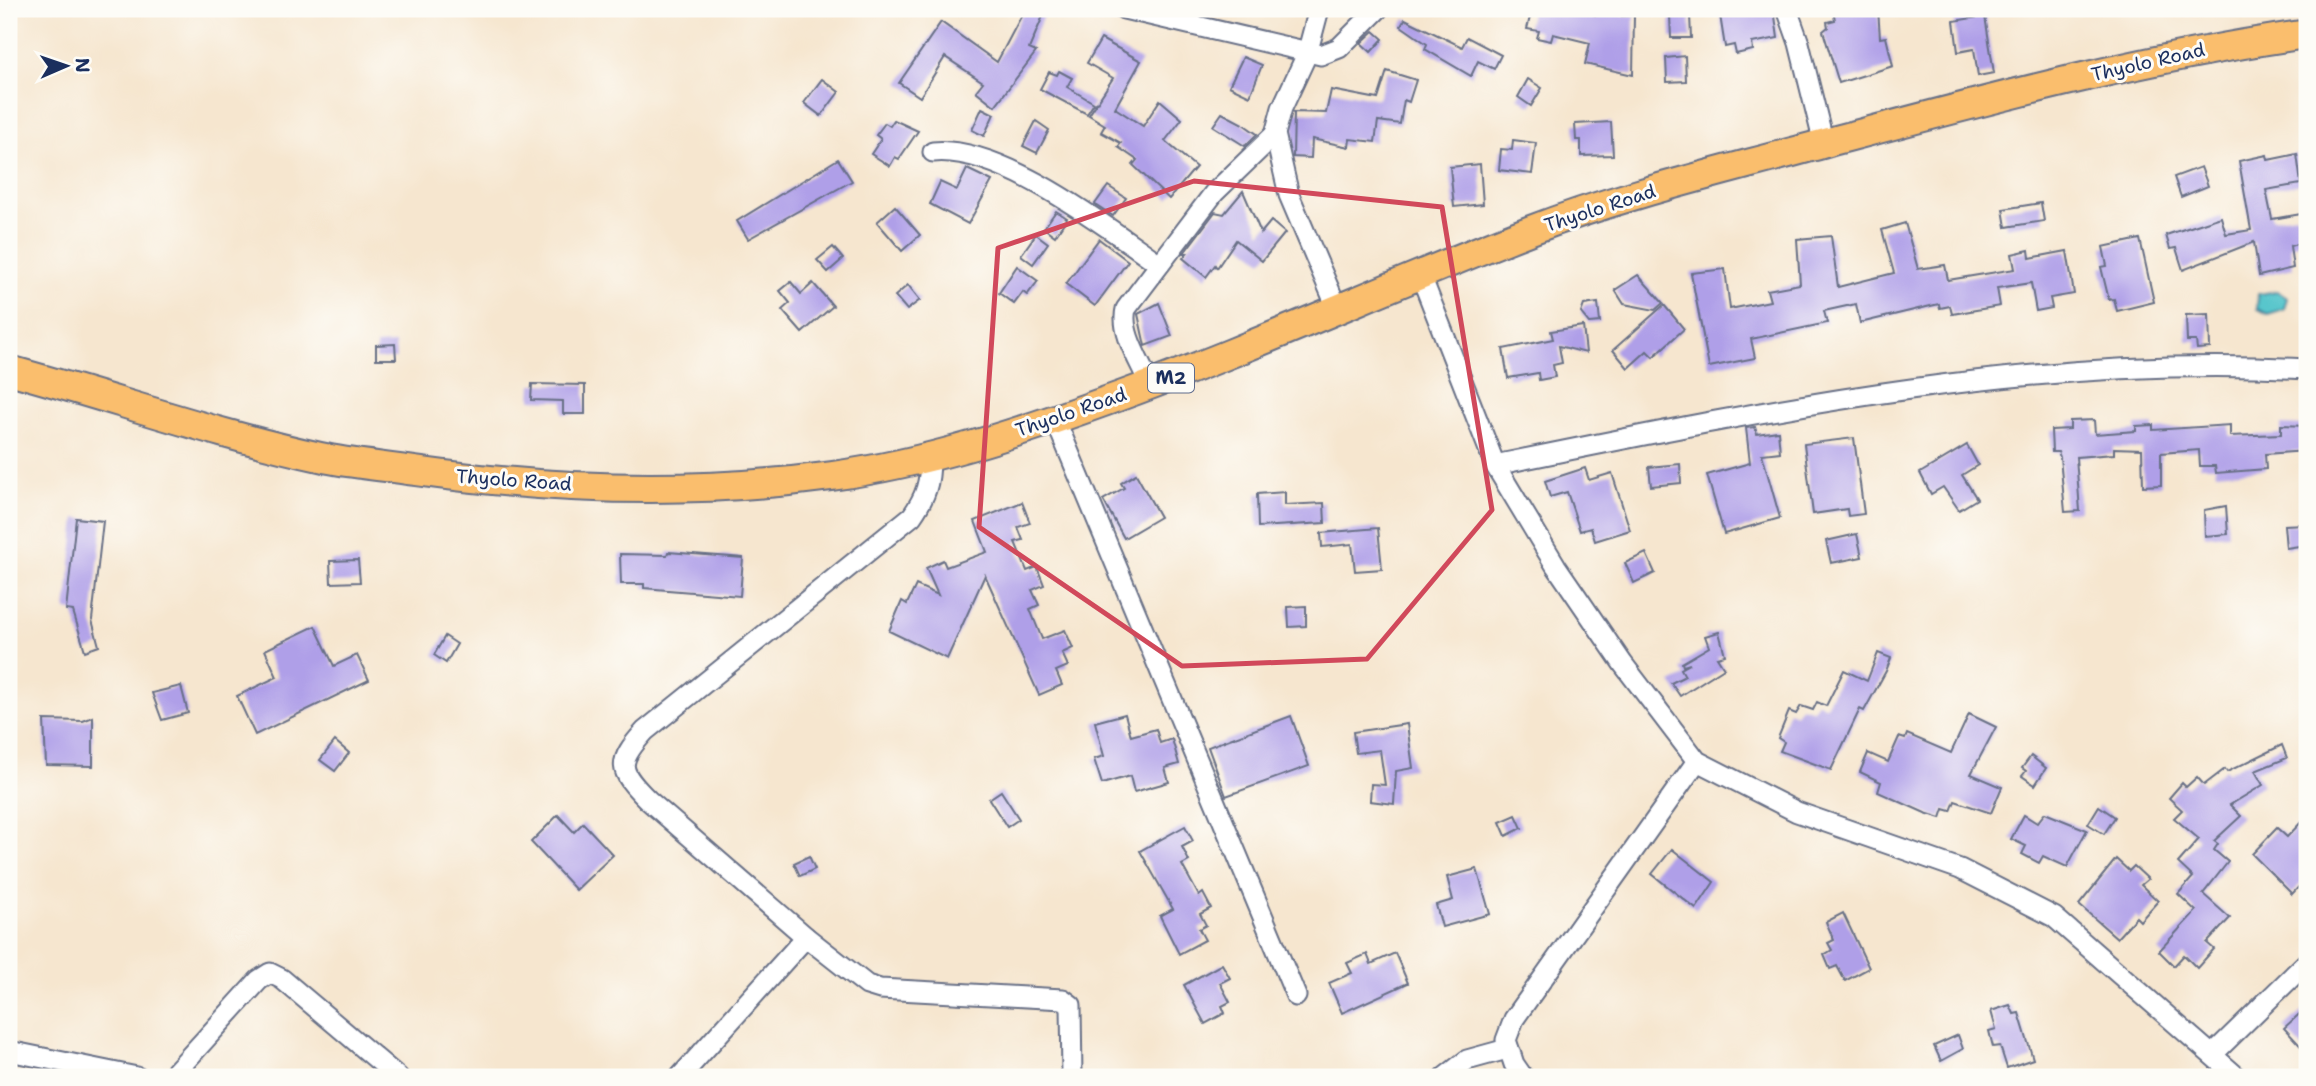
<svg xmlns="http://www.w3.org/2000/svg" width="2316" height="1086" font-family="'Shantell Sans',sans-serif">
	<rect width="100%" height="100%" fill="#fdfcf7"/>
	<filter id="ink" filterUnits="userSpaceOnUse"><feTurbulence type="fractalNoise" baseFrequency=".0143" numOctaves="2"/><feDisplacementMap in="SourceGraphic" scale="14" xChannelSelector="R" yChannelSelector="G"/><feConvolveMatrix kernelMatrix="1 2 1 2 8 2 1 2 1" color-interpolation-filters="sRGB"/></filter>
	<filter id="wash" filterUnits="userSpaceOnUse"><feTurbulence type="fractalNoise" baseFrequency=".00686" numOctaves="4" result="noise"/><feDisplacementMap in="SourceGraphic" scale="28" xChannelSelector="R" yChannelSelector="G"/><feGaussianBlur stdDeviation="1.57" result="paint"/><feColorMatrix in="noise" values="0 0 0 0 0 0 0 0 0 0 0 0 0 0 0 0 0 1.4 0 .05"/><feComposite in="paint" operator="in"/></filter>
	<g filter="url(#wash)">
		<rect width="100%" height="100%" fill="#f6e6cf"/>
		<path fill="#58c6cc" stroke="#3a7a95" stroke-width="2" d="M2277,291L2287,298L2284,309L2268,314L2257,309L2258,294Z"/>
		<g id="blocks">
			<g fill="#af9fe8">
				<path d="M1025,9H1046L1029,49L1036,52L995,106L976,91L983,82L945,57L920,97L899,83L941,22L997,62Z"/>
				<path d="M1532,9H1572L1597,15L1598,9H1623L1622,16L1634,15L1633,75L1585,64L1590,43L1553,34L1551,41L1537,38L1539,31L1527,29Z"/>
				<path d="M1719,9H1774L1778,38L1752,43L1753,50L1736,54L1734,45L1725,47Z"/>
				<path d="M1833,9H1878L1880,38L1886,37L1893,66L1839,83L1823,31L1828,27L1827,22L1835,20Z"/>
				<path d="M1670,15H1690L1691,38H1671Z"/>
				<path d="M1985,16L1994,73L1978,76L1974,49L1958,52L1954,21Z"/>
				<path d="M1405,19L1462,47L1467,37L1501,55L1494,69L1478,61L1471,76L1425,49L1427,44L1401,26Z"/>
				<path d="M1374,31L1383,39L1371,52L1361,43Z"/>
				<path d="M1101,39L1141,61L1115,108L1143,126L1160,100L1182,119L1165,141L1196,167L1169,199L1133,165L1137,160L1118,147L1121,143L1101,132L1105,125L1089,115L1113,78L1087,63Z"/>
				<path d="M1685,56L1686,81L1667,82L1666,58Z"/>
				<path d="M1243,57L1262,65L1250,96L1229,86Z"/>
				<path d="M1059,71L1072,78L1067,87L1094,103L1087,114L1040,89L1049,72L1057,75Z"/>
				<path d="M1387,71L1416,80L1409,102L1404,100L1400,124L1378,121L1375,142L1350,139L1349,147L1312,139L1311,158L1293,157L1294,112L1326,113L1331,90L1378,99Z"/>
				<path d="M822,79L839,92L821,116L804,103Z"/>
				<path d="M1528,79L1542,88L1531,106L1518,97Z"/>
				<path d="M982,108L994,114L984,136L972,130Z"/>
				<path d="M1222,113L1243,124L1257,134L1245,146L1213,126Z"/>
				<path d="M894,120L918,131L899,159L895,157L890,166L871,154L881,139L876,135L885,123L890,126Z"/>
				<path d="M1036,121L1049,130L1037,153L1023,146Z"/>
				<path d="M1611,122L1613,155L1581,156V140H1576L1575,124Z"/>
				<path d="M1513,140L1536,143L1532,174L1499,170L1501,149L1512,150Z"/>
				<path d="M2297,154L2301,184L2266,190L2272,219L2307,213V241L2290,246L2293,268L2259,276L2254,242L2183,270L2176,248L2170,249L2166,235L2221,217L2226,234L2251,230L2239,161L2267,155L2268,160Z"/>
				<path d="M838,159L852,181L748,239L737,221Z"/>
				<path d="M1480,164L1483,204L1454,207L1450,167Z"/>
				<path d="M2201,167L2208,186L2181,197L2174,177Z"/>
				<path d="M967,169L992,181L968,224L930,204L940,182L957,190Z"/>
				<path d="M1108,186L1126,198L1113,216L1095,204Z"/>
				<path d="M1243,191L1261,233L1271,221L1285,233L1262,261L1236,240L1217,268L1215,265L1206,277L1183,258L1187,253H1184L1215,212L1224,214Z"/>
				<path d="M2041,203L2044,221L2006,227L2003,209Z"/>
				<path d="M895,206L920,235L902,251L877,222Z"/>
				<path d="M1056,211L1067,218L1055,236L1044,228Z"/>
				<path d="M1905,223L1918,269L1945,265L1948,280L2015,269L2012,254L2029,250L2030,258L2067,251L2074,294L2050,298L2052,308L2036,311L2031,283L1997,288L2000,306L1952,314L1950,306L1940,308L1939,304L1860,323L1856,304L1824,311L1827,323L1751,339L1755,358L1709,367L1691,273L1725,269L1730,309L1770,301L1767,290L1800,284L1797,239L1831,236L1838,287L1894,273L1882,230Z"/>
				<path d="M1036,234L1048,243L1033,264L1021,255Z"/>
				<path d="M1099,239L1128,261L1095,306L1066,284Z"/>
				<path d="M2140,239L2154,302L2117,311L2114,299L2109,300L2101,267L2107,266L2103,247Z"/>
				<path d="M833,247L843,259L828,272L817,260Z"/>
				<path d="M1017,266L1038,281L1027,295L1023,292L1014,304L999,293Z"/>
				<path d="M1638,275L1663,303L1655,310L1624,304L1615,290Z"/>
				<path d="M791,282L801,294L813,283L833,306L802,333L782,310L790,303L780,291Z"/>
				<path d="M908,285L920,300L907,310L895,296Z"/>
				<path d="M1159,303L1172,336L1145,346L1138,314Z"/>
				<path d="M1598,303L1600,322L1589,323L1581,313L1584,305Z"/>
				<path d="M1664,305L1684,329L1653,357L1647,351L1628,368L1613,350Z"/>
				<path d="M2209,314L2210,348L2197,349L2196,341H2187L2186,315Z"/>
				<path d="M1583,326L1586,353L1559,346L1562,363L1553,365L1555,377L1539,380L1538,373L1508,378L1503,349L1553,339L1551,331Z"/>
				<path d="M395,344L396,359H376V345Z"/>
				<path d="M532,384L585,385V414H563V401L531,400Z"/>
				<path d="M2094,420L2095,434L2136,431V426L2153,425V430L2230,425V436L2281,434V425L2307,426V451L2265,454L2266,469L2216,473L2215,466H2200L2199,450L2161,453V485L2143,486L2142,449L2114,448V454L2076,457L2080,511L2065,512L2060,457L2058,452H2052L2051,430L2070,429V421Z"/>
				<path d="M1755,427L1757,434L1778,431L1780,452L1762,454L1780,518L1724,534L1707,475L1750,463L1746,428Z"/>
				<path d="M1854,438L1864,514L1848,516L1847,509L1813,514L1804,444Z"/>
				<path d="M1967,445L1978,465L1962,475L1977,499L1959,510L1943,487L1931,494L1920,473Z"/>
				<path d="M1680,464L1681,483L1651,486L1649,467Z"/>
				<path d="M1585,468L1589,480L1612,473L1630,530L1595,541L1591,528L1580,531L1567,492L1550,497L1545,481Z"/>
				<path d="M1136,474L1160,517L1124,538L1103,500L1124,488L1121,483Z"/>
				<path d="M1285,492V505L1324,503L1325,523L1258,527L1257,494Z"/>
				<path d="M1022,502L1030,523L1018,527L1023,540L1015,542L1027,571L1037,567L1044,585L1032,590L1039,605L1030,609L1042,639L1065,630L1073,648L1062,653L1068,666L1056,671L1062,685L1039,695L985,575L947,659L889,631L902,601L907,604L916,585L938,595L926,568L943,560L946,567L987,552L975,521Z"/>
				<path d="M2226,506L2228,534L2205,536L2204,510Z"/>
				<path d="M76,518L103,521L92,620L99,646L85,651L73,611L66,610Z"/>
				<path d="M2305,524L2306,545L2286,548L2284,525Z"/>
				<path d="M1378,528L1382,569L1355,571L1352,544L1322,547L1321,533Z"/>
				<path d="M1857,534L1862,557L1831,563L1826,541Z"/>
				<path d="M668,552L743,558L740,596L644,588V584H621L620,554L667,555Z"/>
				<path d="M1646,553L1655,573L1634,583L1625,563Z"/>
				<path d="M358,560L360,582L331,583L330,561Z"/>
				<path d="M1306,606V626L1289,627L1288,607Z"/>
				<path d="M315,626L334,666L357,655L369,680L255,735L237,696L277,677L265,650Z"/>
				<path d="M1719,632L1725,655L1717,657L1724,668L1680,696L1671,683L1685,676L1681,669L1690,664L1683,666L1682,663L1709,647L1705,636Z"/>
				<path d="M445,636L457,644L446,663L434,655Z"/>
				<path d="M1878,653L1891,658L1886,671L1864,711L1860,709L1831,770L1780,751L1784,742L1778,738L1789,711L1796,714L1801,706L1813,710L1817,702L1826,706L1844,670L1867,681Z"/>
				<path d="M181,686L188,713L162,720L152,693Z"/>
				<path d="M1125,714L1131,736L1156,729L1160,743L1172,739L1179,764L1165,768L1169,782L1134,792L1130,776L1102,784L1094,759L1104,756L1095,722Z"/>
				<path d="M1969,714L1996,727L1971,774L2002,787L1991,813L1955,801L1951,811L1944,809L1941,818L1925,813L1878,792L1881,782L1860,772L1868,753L1888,762L1899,737L1905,739L1907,734L1951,753Z"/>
				<path d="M1291,716L1309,766L1226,796L1208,747Z"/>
				<path d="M93,717V766L46,765L44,720L83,721Z"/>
				<path d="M1407,724L1413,768L1396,771L1394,804L1370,801L1371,784L1385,785L1380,750L1356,753L1353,732Z"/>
				<path d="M335,741L349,753L335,771L320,760Z"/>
				<path d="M2282,745L2287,758L2255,771L2263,785L2230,805L2241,816L2214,841L2218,844L2214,850L2228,862L2203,894L2230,918L2207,943L2214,949L2197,968L2184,955L2174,966L2159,951L2196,911L2178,894L2193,877L2178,863L2199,839L2174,818L2182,810L2169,798L2182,783L2186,787L2197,777L2204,785L2225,769L2227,772Z"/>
				<path d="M2031,756L2046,768L2035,785L2022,776L2026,771L2022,768Z"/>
				<path d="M1001,791L1019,819L1007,827L989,799Z"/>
				<path d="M2099,806L2115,817L2104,834L2088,824Z"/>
				<path d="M2045,813L2087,830L2067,867L2043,856L2039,863L2022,854L2026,846L2011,839L2024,815L2037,823Z"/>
				<path d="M558,815L574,832L583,823L613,855L576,890L531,842Z"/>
				<path d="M1516,815L1522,828L1506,836L1500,822Z"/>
				<path d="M2307,816V878L2292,894L2252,854L2277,828L2287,837Z"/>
				<path d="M1185,826L1193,841L1182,847L1189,861L1182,865L1199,896L1203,893L1211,908L1200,914L1206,925L1199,929L1205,940L1179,954L1160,916L1173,909L1140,851Z"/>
				<path d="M1672,849L1714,882L1696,909L1652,874Z"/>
				<path d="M809,856L815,869L800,876L794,863Z"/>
				<path d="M2116,859L2129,871L2134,866L2148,879L2141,885L2158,901L2140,921L2136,917L2117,938L2079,905Z"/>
				<path d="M1477,869L1490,914L1442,927L1436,905L1453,900L1447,877Z"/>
				<path d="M1843,913L1869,968L1845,981L1837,966L1830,969L1824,955L1832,950L1828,943L1834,940L1826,922Z"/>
				<path d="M1395,953L1408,983L1342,1013L1329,983L1352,973L1347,963L1367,954L1371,964Z"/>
				<path d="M1222,964L1230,978L1220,983L1230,1002L1222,1006L1225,1013L1205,1024L1184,985Z"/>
				<path d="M2010,1005L2014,1014L2019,1013L2033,1059L2007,1068L2000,1046L1993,1047L1989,1031L1996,1029L1991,1011Z"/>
				<path d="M2307,1007V1053L2284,1028Z"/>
				<path d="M1958,1035L1963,1049L1941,1061L1934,1046Z"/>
			</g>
		</g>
	</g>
	<g filter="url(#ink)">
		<use href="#blocks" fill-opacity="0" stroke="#686f86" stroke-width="2"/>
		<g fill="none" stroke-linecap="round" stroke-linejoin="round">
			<g stroke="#686f86" stroke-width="23">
				<g id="minor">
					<path d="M1124,9L1321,55L1339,48L1378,9"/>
					<path d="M1319,9L1307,54L1282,108L1275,134L1289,195L1338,310"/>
					<path d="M1787,9L1799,43L1824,144"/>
					<path d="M933,152C1000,145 1104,225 1158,263"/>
					<path d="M1421,276L1495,465L1556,566L1623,664L1697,761L1797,812L1960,869L2054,917L2237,1077"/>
					<path d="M1150,385C1141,363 1120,333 1126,309L1214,193L1275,134"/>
					<path d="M1055,419L1296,996"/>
					<path d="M930,458C930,483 926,496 912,516L645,731C616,763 618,770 648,800L806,937L867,985L880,989L1063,999L1071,1005L1072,1077"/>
					<path d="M1495,465C1765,410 2029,354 2307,369"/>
					<path d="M9,1051L137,1077"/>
					<path d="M2213,1054L2307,962"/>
					<path d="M171,1077L259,980L270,973L282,979L398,1077"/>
					<path d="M680,1077L806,937"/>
					<path d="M1445,1077L1467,1060L1507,1049"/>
					<path d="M1523,1077L1514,1064L1506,1040L1514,1019L1697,761"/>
				</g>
			</g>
			<g stroke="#686f86" stroke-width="32">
				<path id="highway" d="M9,370C113,398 214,434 320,457C351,464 383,466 415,471C552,490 694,495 832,476C927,463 1018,433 1109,400C1251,349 1389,285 1531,230C1627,193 1729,170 1829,142C1987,100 2145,57 2307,34"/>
			</g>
			<use href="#minor" stroke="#fff" stroke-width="19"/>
			<use href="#highway" stroke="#fabe6d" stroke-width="28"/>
		</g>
	</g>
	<path fill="none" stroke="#d1495b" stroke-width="5" stroke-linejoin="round" d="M1194,181L1442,207L1492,510L1367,659L1182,666L979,527L998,248Z"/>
	<g text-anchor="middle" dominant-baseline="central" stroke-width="6" stroke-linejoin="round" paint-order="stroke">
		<rect fill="#fdfcf7" stroke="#5f6c8c" stroke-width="2" x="1148" y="363.5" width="46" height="29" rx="5"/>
		<g font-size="18" font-weight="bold" fill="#1b2f5e">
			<text x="1171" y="378">M2</text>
		</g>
		<g font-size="19" fill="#1b2f5e" stroke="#fdfcf7">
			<text transform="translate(2148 62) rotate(-13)">Thyolo Road</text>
			<text transform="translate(1600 208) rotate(-18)">Thyolo Road</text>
			<text transform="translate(1071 412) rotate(-19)">Thyolo Road</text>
			<text transform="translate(514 480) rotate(4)">Thyolo Road</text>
		</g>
	</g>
	<rect width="2316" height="1086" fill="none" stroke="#fdfcf7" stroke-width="35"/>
	<g transform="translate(66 66) rotate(88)" stroke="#fdfcf7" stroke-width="5" paint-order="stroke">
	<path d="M0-5L12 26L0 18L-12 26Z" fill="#1b2f5e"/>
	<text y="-10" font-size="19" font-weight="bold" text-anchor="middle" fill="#1b2f5e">N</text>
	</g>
</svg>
